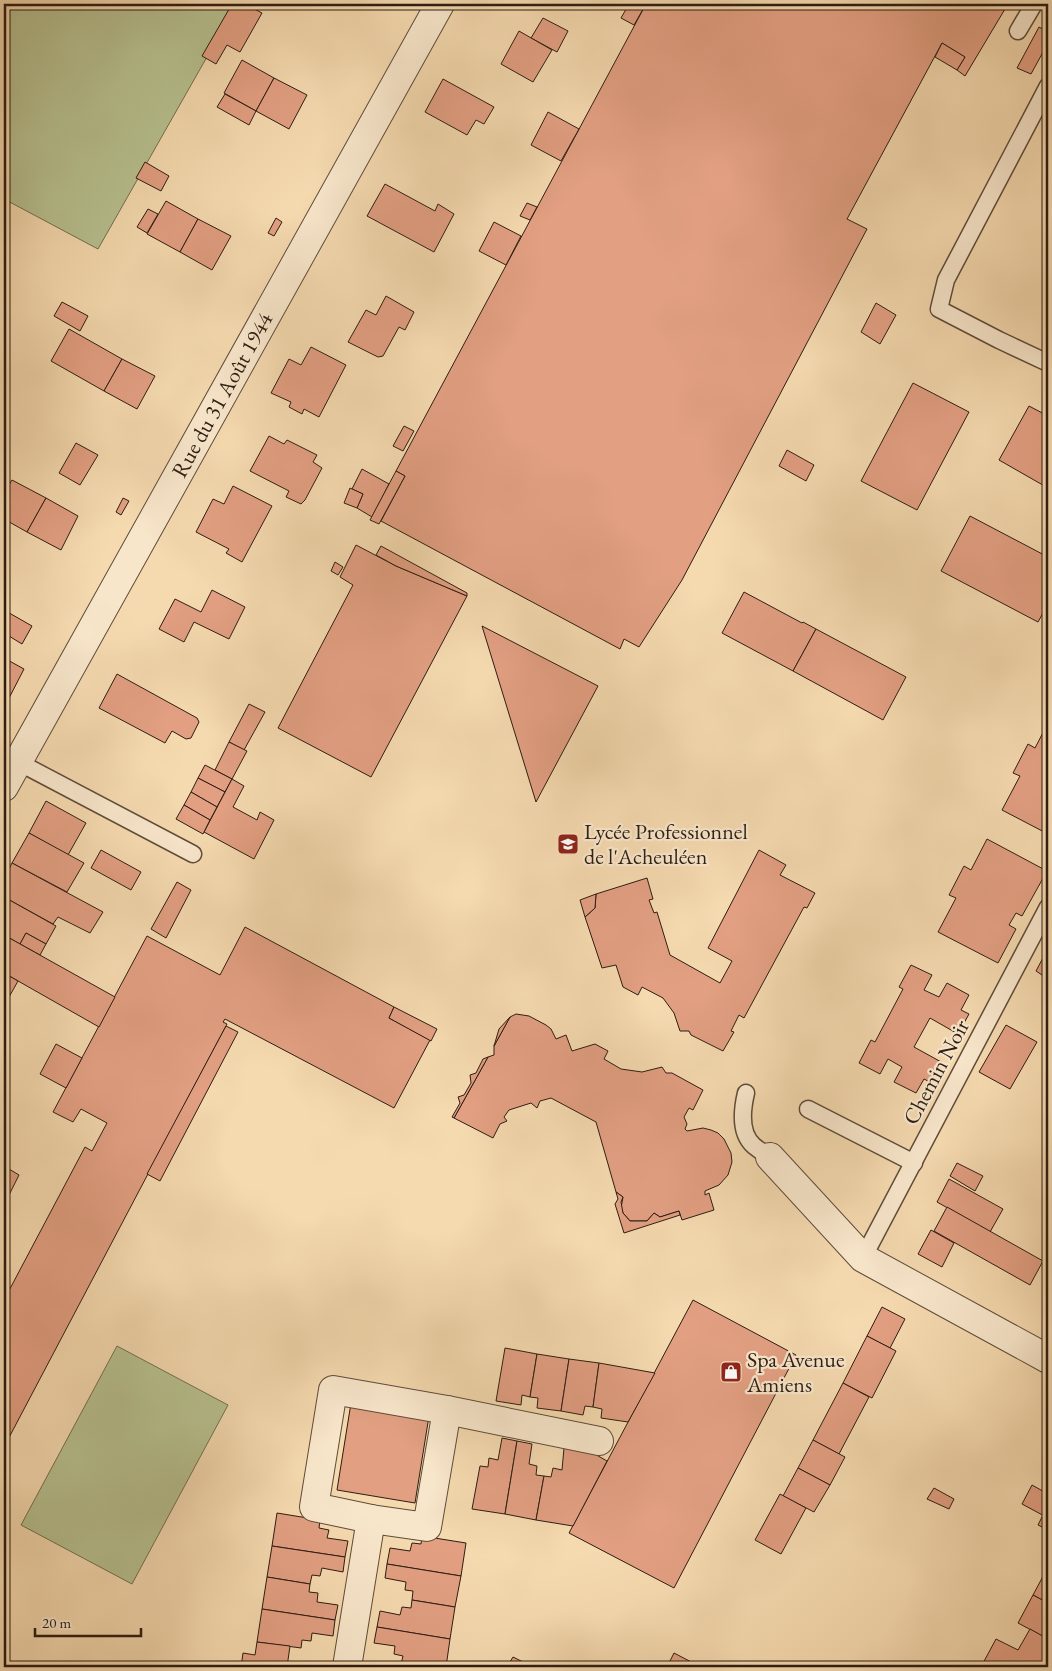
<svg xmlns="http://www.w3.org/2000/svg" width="1052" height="1671" font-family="'EB Garamond',serif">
	<rect width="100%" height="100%" fill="#f5d9af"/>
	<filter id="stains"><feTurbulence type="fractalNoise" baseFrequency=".004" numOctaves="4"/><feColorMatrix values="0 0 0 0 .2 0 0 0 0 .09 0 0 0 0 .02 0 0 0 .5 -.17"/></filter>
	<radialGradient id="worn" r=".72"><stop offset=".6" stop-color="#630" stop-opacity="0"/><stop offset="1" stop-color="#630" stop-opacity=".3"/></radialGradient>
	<g fill="#b7c08f" stroke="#726e50">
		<path d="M4,4H237L98,249L4,199Z"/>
		<path d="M117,1346L228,1405L132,1584L21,1525Z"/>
	</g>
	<g fill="#e29f82" stroke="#2d1d12">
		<path d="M232,4H245L262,13L240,52L227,45L216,64L202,56Z"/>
		<path d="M629,4H646L634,25L621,18Z"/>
		<path d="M646,4H1008L965,76L957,70L965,57L942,43L847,219L867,229L682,580L639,647L624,639L620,649L381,521L405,476L396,471Z"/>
		<path d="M543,18L568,31L557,52L531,38Z"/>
		<path d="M1039,27L1048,32V43L1031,74L1017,68Z"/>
		<path d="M519,31L552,50L533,82L501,64Z"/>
		<path d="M942,43L965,57L957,70L935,57Z"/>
		<path d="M242,60L274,78L256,111L224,93Z"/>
		<path d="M274,78L307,95L289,129L256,111Z"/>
		<path d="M443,79L494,107L484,124L476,120L467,135L425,112Z"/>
		<path d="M225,94L256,111L249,125L217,107Z"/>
		<path d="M548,112L579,129L561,161L531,145Z"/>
		<path d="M145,162L169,176L161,191L136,178Z"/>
		<path d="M385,184L435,211L438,204L454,214L434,252L367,216Z"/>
		<path d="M166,201L198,219L180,252L147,234Z"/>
		<path d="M527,203L537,207L530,220L520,216Z"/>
		<path d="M148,209L158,214L147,233L137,227Z"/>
		<path d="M276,218L282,222L274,236L268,233Z"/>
		<path d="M198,219L231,236L212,270L180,252Z"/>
		<path d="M494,222L521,236L506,265L479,251Z"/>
		<path d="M386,296L414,312L405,330L399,327L383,356L378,357L348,342L366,310L376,315Z"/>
		<path d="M62,302L88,316L80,331L54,316Z"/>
		<path d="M876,303L896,315L880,344L861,332Z"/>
		<path d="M69,329L122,359L104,391L51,361Z"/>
		<path d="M311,347L346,365L319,417L304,409L302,414L289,407L291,402L271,393L289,359L301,365Z"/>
		<path d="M122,359L155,376L137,409L104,391Z"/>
		<path d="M913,383L969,412L917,510L861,481Z"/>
		<path d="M1029,406L1048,416V488L999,460Z"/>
		<path d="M404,426L414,431L403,451L393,446Z"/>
		<path d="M269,436L284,444L287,440L317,455L313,462L322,468L305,500L301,504L286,497L289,491L250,471Z"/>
		<path d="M76,443L98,455L80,485L59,473Z"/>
		<path d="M787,450L814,465L806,481L779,466Z"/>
		<path d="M362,469L389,484L372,517L357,508L363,494L352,489Z"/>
		<path d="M396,471L405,476L379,524L370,520Z"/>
		<path d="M12,480L46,498L27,532L4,519V493Z"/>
		<path d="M233,486L272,506L242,562L226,553L229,549L196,532L213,499L224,504Z"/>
		<path d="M350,488L363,494L357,508L344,503Z"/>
		<path d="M46,498L78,516L61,550L27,532Z"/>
		<path d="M123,498L129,501L121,515L116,512Z"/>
		<path d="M970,516L1048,557V604L1038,622L941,571Z"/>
		<path d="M356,545L396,566L467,596L371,777L278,728L353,585L340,577Z"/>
		<path d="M381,546L467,593V596L396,566L376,555Z"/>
		<path d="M335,562L343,567L338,575L331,571Z"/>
		<path d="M212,590L245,607L229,639L194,622L184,642L159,629L175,599L201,612Z"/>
		<path d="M744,592L802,623L803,622L816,629L793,671L722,633Z"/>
		<path d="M4,610L32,626L22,644L4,633Z"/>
		<path d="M482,626L598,686L536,802Z"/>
		<path d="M816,629L906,677L883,720L793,671Z"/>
		<path d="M4,658L24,669L7,702L4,700Z"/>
		<path d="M117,674L197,718L199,722L191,738L186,739L172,731L165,743L99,708Z"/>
		<path d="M249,704L265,712L244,750L229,742Z"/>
		<path d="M1048,723V834L1002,810L1020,776L1013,773L1028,744L1035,748Z"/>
		<path d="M229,742L247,751L232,779L215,770Z"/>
		<path d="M205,765L232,779L225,792L198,778Z"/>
		<path d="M198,778L225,792L217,807L191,792Z"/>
		<path d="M232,779L244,786L233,807L257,820L260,812L274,820L254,859L204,832Z"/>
		<path d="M191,792L217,807L210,820L184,805Z"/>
		<path d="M46,801L86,823L68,855L29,833Z"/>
		<path d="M184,805L210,820L203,834L176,819Z"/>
		<path d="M29,833L84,863L67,892L12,863Z"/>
		<path d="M987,839L1047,871L1022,916L1016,913L1009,925L1016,929L998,963L938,932L956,898L949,895L964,866L971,870Z"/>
		<path d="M101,850L141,872L131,890L91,868Z"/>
		<path d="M759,850L786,865L780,875L815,893L807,908L804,907L744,1018L739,1015L731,1031L734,1032L723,1051L691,1035L689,1031H680L674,1013L663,998L642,987L638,995L623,987L616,965L602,968L585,917L595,908L596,894L647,878L653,899L649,900L654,913L657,912L670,955L720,983L732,961L708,948Z"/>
		<path d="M12,863L103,912L90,933L58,917L53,924L4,897V879Z"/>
		<path d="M177,882L191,890L166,938L151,929Z"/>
		<path d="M596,894L595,908L585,917L580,900Z"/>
		<path d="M4,897L56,926L46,944L26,933L20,944L4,935Z"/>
		<path d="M245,927L394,1007L389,1018L430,1040L394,1108L225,1019L223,1022L227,1024L226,1026L4,1447V1300L85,1147L92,1151L107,1123L81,1109L73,1122L53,1112L147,936L220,975Z"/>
		<path d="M26,933L46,944L40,955L20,944Z"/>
		<path d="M4,935L115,997L99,1027L4,973Z"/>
		<path d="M1045,954L1048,956V979L1036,971Z"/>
		<path d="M911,965L932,975L924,990L939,997L947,983L969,995L961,1010L969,1014L958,1034L930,1018L914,1047L943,1063L932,1083L924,1079L916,1093L894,1082L902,1067L888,1059L880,1074L859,1063L871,1040L875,1042L903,989L899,987Z"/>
		<path d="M4,973L18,981L4,1006Z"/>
		<path d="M394,1007L437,1029L431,1041L389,1018Z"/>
		<path d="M516,1014L529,1016L546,1025L551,1029L556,1039L566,1035L572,1051L595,1044L608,1051L604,1059L621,1069L642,1072L662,1067L666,1073H672L703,1090L693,1110L689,1108L684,1117L687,1124L685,1129L687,1131L703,1128L711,1130L718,1133L724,1139L731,1153L732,1162L728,1175L719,1185L705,1191V1195L709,1193L714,1210L682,1220L679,1211L660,1217L654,1213L647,1221H630L623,1213L621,1208L623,1197L616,1192L596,1122L551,1098L540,1101L537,1108L531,1103L509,1110L504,1117L507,1121L500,1124L493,1138L454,1118L488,1057L494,1055V1046L510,1017Z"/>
		<path d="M510,1017L494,1046L499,1029Z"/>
		<path d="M1006,1025L1037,1042L1010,1089L979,1072Z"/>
		<path d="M226,1026L238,1032L160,1181L147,1174Z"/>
		<path d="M56,1044L82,1058L66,1088L40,1074Z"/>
		<path d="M488,1057L454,1118L452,1117L460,1103L458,1097L464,1095L471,1083L470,1075L476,1073L483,1059Z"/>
		<path d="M957,1163L983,1176L975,1191L950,1176Z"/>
		<path d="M4,1166L19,1175L6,1201L4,1200Z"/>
		<path d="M949,1179L1003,1209L990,1232L937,1202Z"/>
		<path d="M616,1192L623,1197L621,1202L623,1213L630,1221H647L654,1213L660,1217L679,1211L680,1215L624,1233L615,1204L618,1199Z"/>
		<path d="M947,1207L1043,1261L1030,1285L934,1231Z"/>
		<path d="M931,1230L954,1243L942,1267L918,1254Z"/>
		<path d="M693,1300L796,1355L674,1588L569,1533Z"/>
		<path d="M882,1307L905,1319L890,1348L867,1336Z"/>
		<path d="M867,1336L896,1351L872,1398L843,1383Z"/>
		<path d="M505,1348L537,1354L530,1397L522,1395L521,1405L496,1401Z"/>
		<path d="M537,1354L569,1359L561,1411L537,1408L538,1398L530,1397Z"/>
		<path d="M569,1359L599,1363L593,1407L585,1406L583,1415L561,1411Z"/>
		<path d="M599,1363L655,1373L628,1422L601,1418L602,1409L593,1407Z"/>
		<path d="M843,1383L869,1397L839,1454L813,1440Z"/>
		<path d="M351,1403L429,1416L415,1503L337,1490Z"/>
		<path d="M502,1438L517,1441L505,1514L472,1509L480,1466L488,1467L489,1458L498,1460Z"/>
		<path d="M813,1440L845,1457L830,1485L798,1468Z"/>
		<path d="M517,1441L532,1444L529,1464L537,1466L536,1475L544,1476L536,1520L505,1514Z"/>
		<path d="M564,1448L593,1453L607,1461L573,1526L536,1520L544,1476L551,1477L553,1468L562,1470Z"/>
		<path d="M798,1468L830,1485L814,1512L783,1496Z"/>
		<path d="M1032,1485L1048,1494V1518L1022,1504Z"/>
		<path d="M934,1488L954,1499L949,1509L927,1499Z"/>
		<path d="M780,1494L806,1508L781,1554L755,1540Z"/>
		<path d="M277,1513L320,1520L319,1528L329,1530L327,1538L348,1541L345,1557L272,1546Z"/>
		<path d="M1043,1515L1048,1518V1530L1038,1525Z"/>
		<path d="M422,1536L466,1543L461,1576L387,1564L390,1548L410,1551L412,1543L421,1544Z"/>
		<path d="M272,1546L345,1557L343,1572L322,1568L320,1576L312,1575L310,1584L267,1577Z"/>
		<path d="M387,1564L461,1576L455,1607L412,1600L413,1591L405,1590L406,1582L385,1578Z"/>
		<path d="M1048,1567V1603L1033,1595Z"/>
		<path d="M267,1577L310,1584L309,1592L318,1593L317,1602L338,1605L335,1620L262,1609Z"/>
		<path d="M1033,1595L1048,1603V1639L1018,1623Z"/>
		<path d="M412,1600L455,1607L450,1639L377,1627L380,1611L400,1615L402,1607L411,1608Z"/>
		<path d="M262,1609L335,1620L333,1636L312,1633L311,1641L302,1640L301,1648L257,1642Z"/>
		<path d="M377,1627L450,1639L446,1667H420L401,1664L403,1656L394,1654L395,1646L374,1643Z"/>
		<path d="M1030,1629L1048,1639V1667H986L982,1665L996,1639L1018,1650Z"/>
		<path d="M257,1642L290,1646L287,1667H241L243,1653L255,1655Z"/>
		<path d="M674,1653L701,1667H667Z"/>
		<path d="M513,1657L525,1663L523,1667H511L508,1665Z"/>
	</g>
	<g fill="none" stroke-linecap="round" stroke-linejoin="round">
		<g stroke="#5f4c39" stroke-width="19">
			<g id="lane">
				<path d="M1018,31L1034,4"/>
				<path d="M1048,86L946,280L939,309L999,340L1048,363"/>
				<path d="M18,762L193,854"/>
				<path d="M746,1093C742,1110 739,1133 754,1146C759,1150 765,1154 770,1157"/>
				<path d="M808,1109L914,1163"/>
				<path d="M863,1258L1048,907"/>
			</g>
		</g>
		<g stroke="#5f4c39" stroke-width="30">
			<g id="street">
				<path d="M4,787L440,4"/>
				<path d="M770,1157L863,1258L1048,1359"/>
				<path d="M371,1519L314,1507L333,1390L447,1410"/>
				<path d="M347,1667L371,1519L427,1527L447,1410L599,1441"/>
			</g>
		</g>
		<use href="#lane" stroke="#f8e6cb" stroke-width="16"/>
		<use href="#street" stroke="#f8e6cb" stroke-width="28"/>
	</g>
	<defs>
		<g id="school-square" transform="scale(1.125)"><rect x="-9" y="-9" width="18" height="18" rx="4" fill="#8f2418" stroke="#f8e6cb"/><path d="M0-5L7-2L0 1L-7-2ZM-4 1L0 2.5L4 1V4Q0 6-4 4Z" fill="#fff"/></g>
		<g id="shop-square" transform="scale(1.125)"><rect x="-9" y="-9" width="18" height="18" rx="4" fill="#8f2418" stroke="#f8e6cb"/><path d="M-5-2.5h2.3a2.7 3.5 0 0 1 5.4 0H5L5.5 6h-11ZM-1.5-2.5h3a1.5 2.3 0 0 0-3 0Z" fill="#fff"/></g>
	</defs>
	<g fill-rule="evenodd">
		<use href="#school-square" x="568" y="844"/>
		<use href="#shop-square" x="731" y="1372"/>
	</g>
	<g text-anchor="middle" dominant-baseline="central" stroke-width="4.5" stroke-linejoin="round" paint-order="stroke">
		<g font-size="22" fill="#2d1d12" stroke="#f8e6cb">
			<text transform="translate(222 395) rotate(-61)">Rue du 31 Août 1944</text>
			<text transform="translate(936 1072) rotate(-62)">Chemin Noir</text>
		</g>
		<g font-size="22" fill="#2d1d12" stroke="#f8e6cb" text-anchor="start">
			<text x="584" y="831">Lycée Professionnel<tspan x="584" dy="25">de l'Acheuléen</tspan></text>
			<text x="747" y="1359">Spa Avenue<tspan x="747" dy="25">Amiens</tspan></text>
		</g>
	</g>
	<rect width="1052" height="1671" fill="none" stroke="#f5d9af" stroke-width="20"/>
	<rect x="5" y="5" width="1042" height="1661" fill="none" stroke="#2d1d12" stroke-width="2.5"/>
	<rect x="10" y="10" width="1032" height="1651" fill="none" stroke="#2d1d12"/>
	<path d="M35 1628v8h106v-8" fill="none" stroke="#2d1d12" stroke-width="2.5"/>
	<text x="42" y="1628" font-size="15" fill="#2d1d12" stroke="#f8e6cb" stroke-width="4" paint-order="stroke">20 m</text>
	<rect width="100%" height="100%" filter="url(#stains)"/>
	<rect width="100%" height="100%" fill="url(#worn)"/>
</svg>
